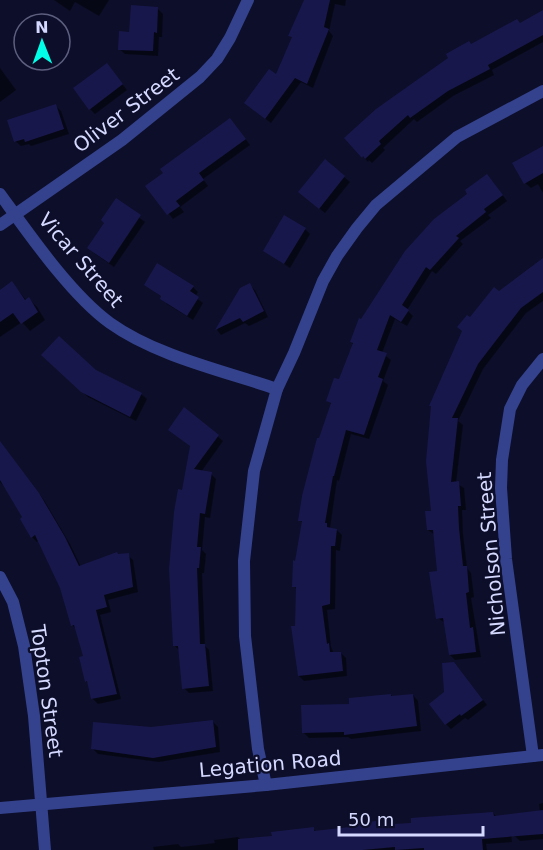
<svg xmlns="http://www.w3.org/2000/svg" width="543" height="850" font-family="'DejaVu Sans',sans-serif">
	<rect width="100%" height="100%" fill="#0d0e29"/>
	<g fill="#0007">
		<path d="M54,0H109L99,16L75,2L70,11Z"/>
		<path d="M307,0H346L345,6L335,4L329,31L333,36L313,88L301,82L271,123L251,108L276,77L293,38L290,35Z"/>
		<path d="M157,8L163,14L162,37H159L158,56L125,54L119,49L131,33Z"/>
		<path d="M543,12V42L492,70L494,75L453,96L417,122L414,119L383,148L385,150L372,163L369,160L368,162L346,138L471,46L521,25Z"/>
		<path d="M0,68L16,90L0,102Z"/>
		<path d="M112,71L127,90L95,114L90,109Z"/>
		<path d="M56,106L61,111L69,134L31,146L29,144L21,146L15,141Z"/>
		<path d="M235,125L250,145L203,179L208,186L180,207L184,212L173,219L147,186Z"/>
		<path d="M543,148V193L538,184L531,188L525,183Z"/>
		<path d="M325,161L350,182L325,213L305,197Z"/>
		<path d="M492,181L507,201L488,215L491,218L460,241L463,244L436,274L432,271L407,310L413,316L407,326L395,319L382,353L391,360L383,381L388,385L369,439L351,434L339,481L337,480L330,528L337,530L342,535L340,551L336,550L335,609L327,610L331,647L334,654L341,653L346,658L347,676L304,681L299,676L297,627L298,590L294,586L303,523L300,520L332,405L328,401L340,381L354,345L351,342L362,321Z"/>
		<path d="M116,200L145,222L114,267L94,253Z"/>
		<path d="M305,229L310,234L290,268L265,250Z"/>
		<path d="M543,260V301L526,313L483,369L458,421L463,425L456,483L464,488L466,510H462L463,534L467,568L471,573L474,597L471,598L481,657L455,660L450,655L445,623L438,618V573L435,535L428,530L471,319L499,293Z"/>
		<path d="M12,283L27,301L29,299L37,307L45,320L30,331L22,322L0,337V291Z"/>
		<path d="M146,285L193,287L198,292L195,297L203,303L193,320L167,304L162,297Z"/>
		<path d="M250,285L255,290L268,317L249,326L245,323L221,335L217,330L241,290Z"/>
		<path d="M48,361L96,371L141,394L147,399L136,421L88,397Z"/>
		<path d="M185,409L223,441L201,472L211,474L216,479L210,518L205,517L202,550L206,554L204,573H202L205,646L209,650L213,691L189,693L184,688L180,651L175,646L184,492L191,446Z"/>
		<path d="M0,442L44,500L70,544L81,567L119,556L128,555L133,560L138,592L108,600L111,612L100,615L121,699L98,704L93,699L90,685L86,681L85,657L78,631L72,625L61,588L39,540L37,542L32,537L24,518L9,492L0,482Z"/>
		<path d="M459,669L487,705L468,720L465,718L451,729L446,724V693Z"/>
		<path d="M391,695L393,697L413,695L418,701L421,731L351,739L348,737L309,738L303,732Z"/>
		<path d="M213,722L218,727L220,752L159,762L98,754L93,749L151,729Z"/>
		<path d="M543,803V839L520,841L511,833L512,842L486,844L487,850H154L153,847L178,844L181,847L215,843L214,840L238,837L241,840L273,837L313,829L316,832L351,829L376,823L379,826L413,824L493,813L497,817L540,812L539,804Z"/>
	</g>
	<g fill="#18174c">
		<path d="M304,0H330L324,27L329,29L307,84L295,78L265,119L244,103L269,69L276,74L292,37L288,36Z"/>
		<path d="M131,5L158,7L157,33L154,32L153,51L118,50L119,31L129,32Z"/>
		<path d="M543,10V35L488,65L490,69L448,91L410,118L408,115L379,141L381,144L365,159L363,156L362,158L344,138L376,109L448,58L446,54L469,41L471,44L517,19L520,23Z"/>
		<path d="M107,63L123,84L89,110L73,88Z"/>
		<path d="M56,104L64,129L25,142L24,139L14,142L7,120Z"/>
		<path d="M230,118L246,139L199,173L204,180L176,201L180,206L167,215L145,186L163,173L160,169Z"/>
		<path d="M543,146V173L524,184L512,163Z"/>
		<path d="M325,159L345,176L319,209L298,192Z"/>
		<path d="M487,174L503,195L484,209L486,212L456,236L459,238L430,270L426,267L402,305L409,310L401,322L390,315L377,350L387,353L378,377L383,379L364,435L346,430L334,476H333L325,523H327V527L337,529L335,546H331L330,604L322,606L327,644L329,643L330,652H341L343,671L298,676L291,626H295L296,587H292L293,560L295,561L302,521H298L302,496L317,438H319L331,403L326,401L334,378L339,379L353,343L350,342L359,318L361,319L405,251L434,219L467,194L465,190Z"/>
		<path d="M116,198L141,215L109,263L87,248L104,223L101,220Z"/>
		<path d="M284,215L306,228L284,264L263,251Z"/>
		<path d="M543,258V292L521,308L478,364L452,418H458L451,482L459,481L461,506H458L459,528L463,566H467L469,592L466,593L470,628L473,627L476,652L449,655L443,618L436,619L429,572L437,571L433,530H427L425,511H431L426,461L431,406H429L462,331L457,327L467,315L470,317L494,287L499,291Z"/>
		<path d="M157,263L194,286L190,291L199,297L187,316L160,299L161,296L144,285Z"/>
		<path d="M12,281L25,300L29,297L38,312L21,324L13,313L0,322V290Z"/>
		<path d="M250,283L264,311L243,322L240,318L215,330L240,288Z"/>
		<path d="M59,336L96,370L142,393L130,417L81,392L41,355Z"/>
		<path d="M184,407L219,435L194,469L212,472L205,514L200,513L197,547H201L199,568H197L200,644H205L209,686L182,689L178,646H173L169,569L174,512L178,489L182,490L190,446L168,430Z"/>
		<path d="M0,441L39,493L65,537L79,566L117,552L118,554L129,553L133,587L104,595L107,607L96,610L117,694L91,699L87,681L85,682L79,657L83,656L74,625L71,626L60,588L35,535L31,538L20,519L22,517L0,480Z"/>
		<path d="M454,662L483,700L461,716L460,714L445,725L429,704L444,692L442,663Z"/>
		<path d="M391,694V696L413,694L417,726L344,735V732L302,733L301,705L349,704V698Z"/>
		<path d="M213,720L216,747L153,758L91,749L93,722L151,727Z"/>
		<path d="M543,810V834L482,839L483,850H424V848L395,850V847L362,850H238V839L272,836L271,832L314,827V831L350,827V824L376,821V825L411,823V818L493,812L494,816Z"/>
	</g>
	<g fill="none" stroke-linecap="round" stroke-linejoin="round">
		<g stroke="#34428d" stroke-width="12">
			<path d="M0,194C29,234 71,295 110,323C156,356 224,371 277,389"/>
			<path d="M0,225L122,140L200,77L217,59L230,38L248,0"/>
			<path d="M0,577L13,602L24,646L34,716L45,850"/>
			<path d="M533,756L506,559L501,488L502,460L510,409L522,385L543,359"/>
			<path d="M266,785L258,749L245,636L244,561L254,471L277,389L294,353L323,281L337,256L357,228L376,205L457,137L543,91"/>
			<path d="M0,808L266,785L543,755"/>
		</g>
	</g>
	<g text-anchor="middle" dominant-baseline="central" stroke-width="4.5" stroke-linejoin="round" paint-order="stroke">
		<g font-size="20" fill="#d5d9ff" stroke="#0d0e29">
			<text transform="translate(126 110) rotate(-37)">Oliver Street</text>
			<text transform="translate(81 260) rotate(49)">Vicar Street</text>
			<text transform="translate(491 554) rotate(-95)">Nicholson Street</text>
			<text transform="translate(47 691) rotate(82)">Topton Street</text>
			<text transform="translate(270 764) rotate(-5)">Legation Road</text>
		</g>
	</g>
	<g transform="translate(42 42) rotate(359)"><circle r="28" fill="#0d0e29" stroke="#5d5f7f" stroke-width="1.5"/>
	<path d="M0-4.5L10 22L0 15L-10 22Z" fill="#01ffe7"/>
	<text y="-9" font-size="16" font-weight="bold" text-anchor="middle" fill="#d5d9ff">N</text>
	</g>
	<path d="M339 826v9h144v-9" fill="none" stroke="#d5d9ff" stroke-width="3"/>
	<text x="348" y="826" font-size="18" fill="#d5d9ff" stroke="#0d0e29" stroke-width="4.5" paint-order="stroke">50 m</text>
</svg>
